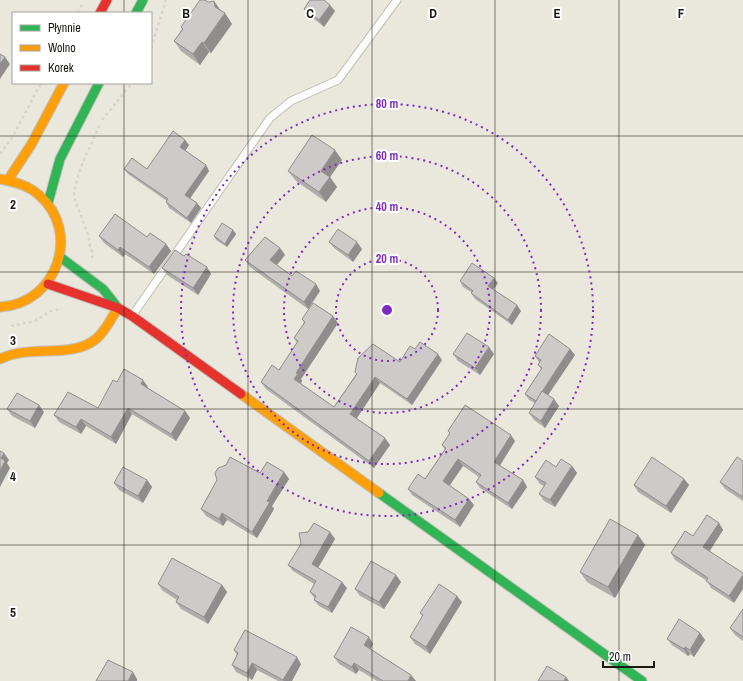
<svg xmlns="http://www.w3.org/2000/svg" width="743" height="681" font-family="'Archivo Narrow',sans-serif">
	<rect width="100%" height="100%" fill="#eae8dc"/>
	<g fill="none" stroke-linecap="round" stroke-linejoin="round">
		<g stroke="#c1bfb6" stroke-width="9">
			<path id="lane" d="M132,316L270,118L291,101L338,80L397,0"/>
		</g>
		<g stroke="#c1bfb6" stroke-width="11">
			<g id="fast">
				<path d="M136,13L143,0"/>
				<path d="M48,203L60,159L99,83"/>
				<path d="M60,257L103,289L118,308"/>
				<path d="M379,493L642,681"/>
			</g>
		</g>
		<g stroke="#c1bfb6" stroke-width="11">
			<g id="slow">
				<path d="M0,179C14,182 28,185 39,195C82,232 57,304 0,307"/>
				<path d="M8,180L31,145L64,83"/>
				<path d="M0,359C30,344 72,359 96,339C106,331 111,318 118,308"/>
				<path d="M241,394L379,493"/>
			</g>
		</g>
		<g stroke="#c1bfb6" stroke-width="11">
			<g id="jam">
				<path d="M100,13L107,0"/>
				<path d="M48,284L118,308L132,316L241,394"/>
			</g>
		</g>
		<g stroke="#d5d4d0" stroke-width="2.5" stroke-dasharray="3 3" stroke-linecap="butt">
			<path d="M78,13L83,2"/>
			<path d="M151,48L166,0"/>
			<path d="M102,120L132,83"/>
			<path d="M0,154L13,136L41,83"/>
			<path d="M92,258L93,254L90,246L88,234L75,201L74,192L80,169L100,124"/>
			<path d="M11,326L35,321L51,311L62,309"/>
		</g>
		<use href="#lane" stroke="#fcfcfa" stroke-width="7"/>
		<use href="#fast" stroke="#30b455" stroke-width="9"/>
		<use href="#slow" stroke="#ff9f0a" stroke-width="9"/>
		<use href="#jam" stroke="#e5322d" stroke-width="9"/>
	</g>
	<g fill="#b0aeac">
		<path d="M214,1L220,10L232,24L211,53L209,52L200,65L181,51L174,41L182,29L181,27Z"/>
		<path d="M304,9L335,11L324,27L309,15Z"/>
		<path d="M185,140L189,145L185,151L206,165L209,171L190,198L197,203L201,208L191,223L169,208L166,202L167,201L128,174L124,169H147Z"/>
		<path d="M342,160L330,177L337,187L326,202L296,181L288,171Z"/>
		<path d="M233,230L236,234L227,247L216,240L214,236Z"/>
		<path d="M99,236L147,237L166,244L171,251L154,274L125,254L123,257L104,243Z"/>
		<path d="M329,242L362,249L353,262L334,248Z"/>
		<path d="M280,248L285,255L277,265L292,276L316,284L320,291L308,309L250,267L245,260Z"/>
		<path d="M184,256L207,267L211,274L198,295L167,275L162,268Z"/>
		<path d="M460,281L498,283L493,289L521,311L512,325L475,299L471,293V292L463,287Z"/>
		<path d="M302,319L338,323L301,379L302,381L301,384L334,407L356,374L355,372L400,362L415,349L442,360L412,405L380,383L356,419L390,445L374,468L266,389L261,382L279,370L297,343L294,338L304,323Z"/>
		<path d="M570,349L575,355L548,395L559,406L545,428L534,420L529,413L535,403L529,400L525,394L541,369L538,365L539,362L535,356Z"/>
		<path d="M453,354H494L480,375L458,361Z"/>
		<path d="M117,382L148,387V388L185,411L190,418L176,441L132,414L116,444L86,426L81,434L59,422L54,415L98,408Z"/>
		<path d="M7,409L44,412L35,428L12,416Z"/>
		<path d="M448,431L515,441L500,466L523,480L527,487L512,509L480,488L476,482L479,477L463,466L449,485L469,499L474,505L460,527L412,495L408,489L425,479L445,450L442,445L450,434Z"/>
		<path d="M743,461V501L725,489L720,482Z"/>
		<path d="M572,466L577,473L555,507L544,501L539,494L544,486L540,484L535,477L556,467Z"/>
		<path d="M284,472L289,479L272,506L274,509L257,538L227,520L223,526L206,516L201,509L217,480L260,473Z"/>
		<path d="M684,479L689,485L671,513L638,492L634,485Z"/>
		<path d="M147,480L152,487L143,503L119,490L114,483Z"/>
		<path d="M719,523L723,530L710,551L734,603L711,588L707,581L675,560L671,553L693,536Z"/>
		<path d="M330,532L335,539L318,568L347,588L332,613L319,606L314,600L315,599L310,592L314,584L293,571L288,565Z"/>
		<path d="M638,535L645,545L615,598L587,582L580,572Z"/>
		<path d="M396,575L401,582L384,609L360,596L355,589Z"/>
		<path d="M158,584L222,585L227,592L208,624L181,609L176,602L177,600L163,591Z"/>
		<path d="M462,602L430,654L415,644L410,637L423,617L420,613Z"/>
		<path d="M743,609V641L735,635L730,628Z"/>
		<path d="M700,633L705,640L694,657L690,654L688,656L672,645L667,639Z"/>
		<path d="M373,644L370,649L416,681H377L359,670L356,674L339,664L334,657Z"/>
		<path d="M234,650L301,664L292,681H278L257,670L252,680L236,672L232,665L237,655Z"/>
	</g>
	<g fill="#908d8c">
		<path d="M214,1L221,11L225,13L232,24L211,53L204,43L215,7Z"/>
		<path d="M330,5L335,11L324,27L319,20Z"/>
		<path d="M202,42L209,52L200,65L193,54Z"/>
		<path d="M5,57L10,64L0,79V64Z"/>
		<path d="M185,140L189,145L184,153L180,147Z"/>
		<path d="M335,150L342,160L330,177L337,187L326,202L319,192L321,171Z"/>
		<path d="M206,165L209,171L189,200L185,195Z"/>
		<path d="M197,203L201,208L191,223L187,218Z"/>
		<path d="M233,230L236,234L227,247L225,244Z"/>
		<path d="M357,242L362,249L353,262L348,255Z"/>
		<path d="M166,244L171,251L154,274L149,267Z"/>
		<path d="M120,247L125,254L123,257L118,250Z"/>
		<path d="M280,248L285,255L275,267L270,260Z"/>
		<path d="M207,267L211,274L198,295L193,288Z"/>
		<path d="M494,278L498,283L492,292L488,286Z"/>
		<path d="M316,284L320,291L308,309L304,302Z"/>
		<path d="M517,305L521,311L512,325L508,320Z"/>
		<path d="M333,316L338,323L301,379L302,381L299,386L294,379L296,373Z"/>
		<path d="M489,347L494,354L480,375L475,368Z"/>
		<path d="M570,349L575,355L540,407L536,401Z"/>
		<path d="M438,354L442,360L412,405L407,399Z"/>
		<path d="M375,377L380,383L355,421L350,414Z"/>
		<path d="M143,380L148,387L146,391L141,384Z"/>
		<path d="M554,399L559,406L545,428L541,421Z"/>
		<path d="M39,405L44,412L35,428L30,421Z"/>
		<path d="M128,408L132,414L116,444L111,437Z"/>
		<path d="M185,411L190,418L176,441L171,434Z"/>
		<path d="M81,419L86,426L81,434L76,427Z"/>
		<path d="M511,435L515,441L498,468L494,462Z"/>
		<path d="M385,438L390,445L374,468L369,461Z"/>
		<path d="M4,453L9,460L7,463L10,468L0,487V471L1,458Z"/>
		<path d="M458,459L463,466L448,488L443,481Z"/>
		<path d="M572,466L577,473L555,507L550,500Z"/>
		<path d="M284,472L289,479L272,506L274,509L257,538L252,532L267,501Z"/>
		<path d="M684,479L689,485L671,513L666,506Z"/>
		<path d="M147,480L152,487L143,503L138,496Z"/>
		<path d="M523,480L527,487L512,509L508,503Z"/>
		<path d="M469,499L474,505L460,527L455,520Z"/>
		<path d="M222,513L227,520L223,526L219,519Z"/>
		<path d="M719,523L723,530L708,553L703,547Z"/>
		<path d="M330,532L335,539L316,571L312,564Z"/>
		<path d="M638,535L645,545L615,598L608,587Z"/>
		<path d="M396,575L401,582L384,609L379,602Z"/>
		<path d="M743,575V589L734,603L729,596Z"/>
		<path d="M342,582L347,588L332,613L328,607Z"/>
		<path d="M222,585L227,592L208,624L204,617Z"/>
		<path d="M457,596L462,602L430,654L426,647Z"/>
		<path d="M700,633L705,640L694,657L690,650Z"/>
		<path d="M369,637L373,644L369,652L364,645Z"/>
		<path d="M685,647L690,654L688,656L684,649Z"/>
		<path d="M297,657L301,664L292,681H284L283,680Z"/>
		<path d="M252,663L257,670L252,680L247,673Z"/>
		<path d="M354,663L359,670L356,674L352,667Z"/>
		<path d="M133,672L137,679V681H128Z"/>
		<path d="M411,675L416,681H408Z"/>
		<path d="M566,677L569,681H564Z"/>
	</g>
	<g fill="#cdcac8" stroke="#908d8c">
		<path d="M200,0H205L208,2L214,1L215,7L225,13L204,43L202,42L193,54L174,41L183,29L181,27Z"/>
		<path d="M310,0H324L330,5L319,20L304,9Z"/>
		<path d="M0,54L5,57L0,64Z"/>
		<path d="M173,131L185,140L180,147L206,165L185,195L197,203L187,218L166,202L168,199L124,169L132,158L147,169Z"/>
		<path d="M312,135L335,150L321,171L330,177L319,192L288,171Z"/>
		<path d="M115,214L147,237L150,233L166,244L149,267L120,247L118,250L99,236Z"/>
		<path d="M222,223L233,230L225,244L214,236Z"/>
		<path d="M338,229L357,242L348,255L329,242Z"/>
		<path d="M265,237L280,248L270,260L292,276L296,271L316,284L304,302L245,260Z"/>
		<path d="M175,250L184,256L186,254L207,267L193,288L162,268Z"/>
		<path d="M472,263L494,278L488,286L517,305L508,320L471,293L473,291L460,281Z"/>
		<path d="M313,303L333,316L296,373L298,374L294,379L334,407L357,374L355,372L358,358L373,344L400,362L410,346L415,349L420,342L438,354L407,399L375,377L350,414L385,438L369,461L261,382L272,365L279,370L298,341L294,338L305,322L302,319Z"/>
		<path d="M467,333L489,347L475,368L453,354Z"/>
		<path d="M549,334L570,349L536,401L525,394L542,368L538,365L541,360L535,356Z"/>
		<path d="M124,369L143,380L141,384L185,411L171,434L128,408L111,437L81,419L76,427L54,415L68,392L98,408L113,380L117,382Z"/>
		<path d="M542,391L554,399L541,421L529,413Z"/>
		<path d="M17,393L39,405L30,421L7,409Z"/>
		<path d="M465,405L511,435L494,462L523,480L508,503L476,482L481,475L458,459L443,481L469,499L455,520L408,489L418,474L425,479L446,448L442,445L450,433L448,431Z"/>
		<path d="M0,451L4,453L1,458L5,461L0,471Z"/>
		<path d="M230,457L260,473L267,462L284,472L267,501L270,502L252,532L222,513L219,519L201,509L217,480L215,473L218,468L226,465Z"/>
		<path d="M652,457L684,479L666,506L634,485Z"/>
		<path d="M737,457L743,461V497L720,482Z"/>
		<path d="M561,459L572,466L550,500L539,494L546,483L535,477L546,460L556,467Z"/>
		<path d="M123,467L147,480L138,496L114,483Z"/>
		<path d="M707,515L719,523L703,547L743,573V575L729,596L706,581L708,578L671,553L685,531L693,536Z"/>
		<path d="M610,519L638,535L608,587L580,572Z"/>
		<path d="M314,523L330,532L312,564L342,582L328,607L314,600L316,596L310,592L316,581L288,565L301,544L299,533L308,532Z"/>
		<path d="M172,558L222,585L204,617L176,602L179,597L158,584Z"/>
		<path d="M371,561L396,575L379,602L355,589Z"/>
		<path d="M439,584L457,596L426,647L410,637L423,615L420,613Z"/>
		<path d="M743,609V637L730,628Z"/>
		<path d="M679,619L700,633L690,650L685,647L684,649L667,639Z"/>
		<path d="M351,627L369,637L364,645L411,675L408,681H383L354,663L352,667L334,657Z"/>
		<path d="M245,630L297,657L283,680L252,663L247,673L232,665L238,653L234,650Z"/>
		<path d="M108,660L133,672L128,681H96Z"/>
		<path d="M547,666L566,677L564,681H538Z"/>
	</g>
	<path fill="none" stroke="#1a1811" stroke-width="1" stroke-opacity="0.55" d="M124,0V13M248,0V681M372,0V681M495,0V681M619,0V681M124,83V681M0,136H743M0,272H743M0,409H743M0,545H743"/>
	<g fill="none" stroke="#7b2cbf" stroke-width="2" stroke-dasharray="2 4">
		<circle cx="387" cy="310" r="51"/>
		<circle cx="387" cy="310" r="103"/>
		<circle cx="387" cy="310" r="154"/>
		<circle cx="387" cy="310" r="206"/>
	</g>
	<g font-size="13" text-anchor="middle" font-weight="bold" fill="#1a1811" stroke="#fff" stroke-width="4" stroke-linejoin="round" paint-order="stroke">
		<text x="186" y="18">B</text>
		<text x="310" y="18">C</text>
		<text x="433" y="18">D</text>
		<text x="557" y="18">E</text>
		<text x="681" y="18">F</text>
		<text x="13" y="209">2</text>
		<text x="13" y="345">3</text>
		<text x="13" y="481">4</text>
		<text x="13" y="617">5</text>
	</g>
	<circle cx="387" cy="310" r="6" fill="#7b2cbf" stroke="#fff" stroke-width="2"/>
	<g font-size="12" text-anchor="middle" font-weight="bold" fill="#7b2cbf" stroke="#fff" stroke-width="4" stroke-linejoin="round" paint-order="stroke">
		<text x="387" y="108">80 m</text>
		<text x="387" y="160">60 m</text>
		<text x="387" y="211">40 m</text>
		<text x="387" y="263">20 m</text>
	</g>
	<rect x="12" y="12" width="140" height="72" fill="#ffffff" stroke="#a3a3a0"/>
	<rect x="20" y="25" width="20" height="6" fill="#30b455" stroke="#a3a3a0"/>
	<text x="48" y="32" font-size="12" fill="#1a1811">Płynnie</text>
	<rect x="20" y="45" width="20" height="6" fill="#ff9f0a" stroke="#a3a3a0"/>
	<text x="48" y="52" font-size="12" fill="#1a1811">Wolno</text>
	<rect x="20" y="65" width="20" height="6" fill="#e5322d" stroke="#a3a3a0"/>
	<text x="48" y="72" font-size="12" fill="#1a1811">Korek</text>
	<path d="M603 661v6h51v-6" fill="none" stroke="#1a1811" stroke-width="2"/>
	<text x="609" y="661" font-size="12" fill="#1a1811" stroke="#ffffff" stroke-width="3" paint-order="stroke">20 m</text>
</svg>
